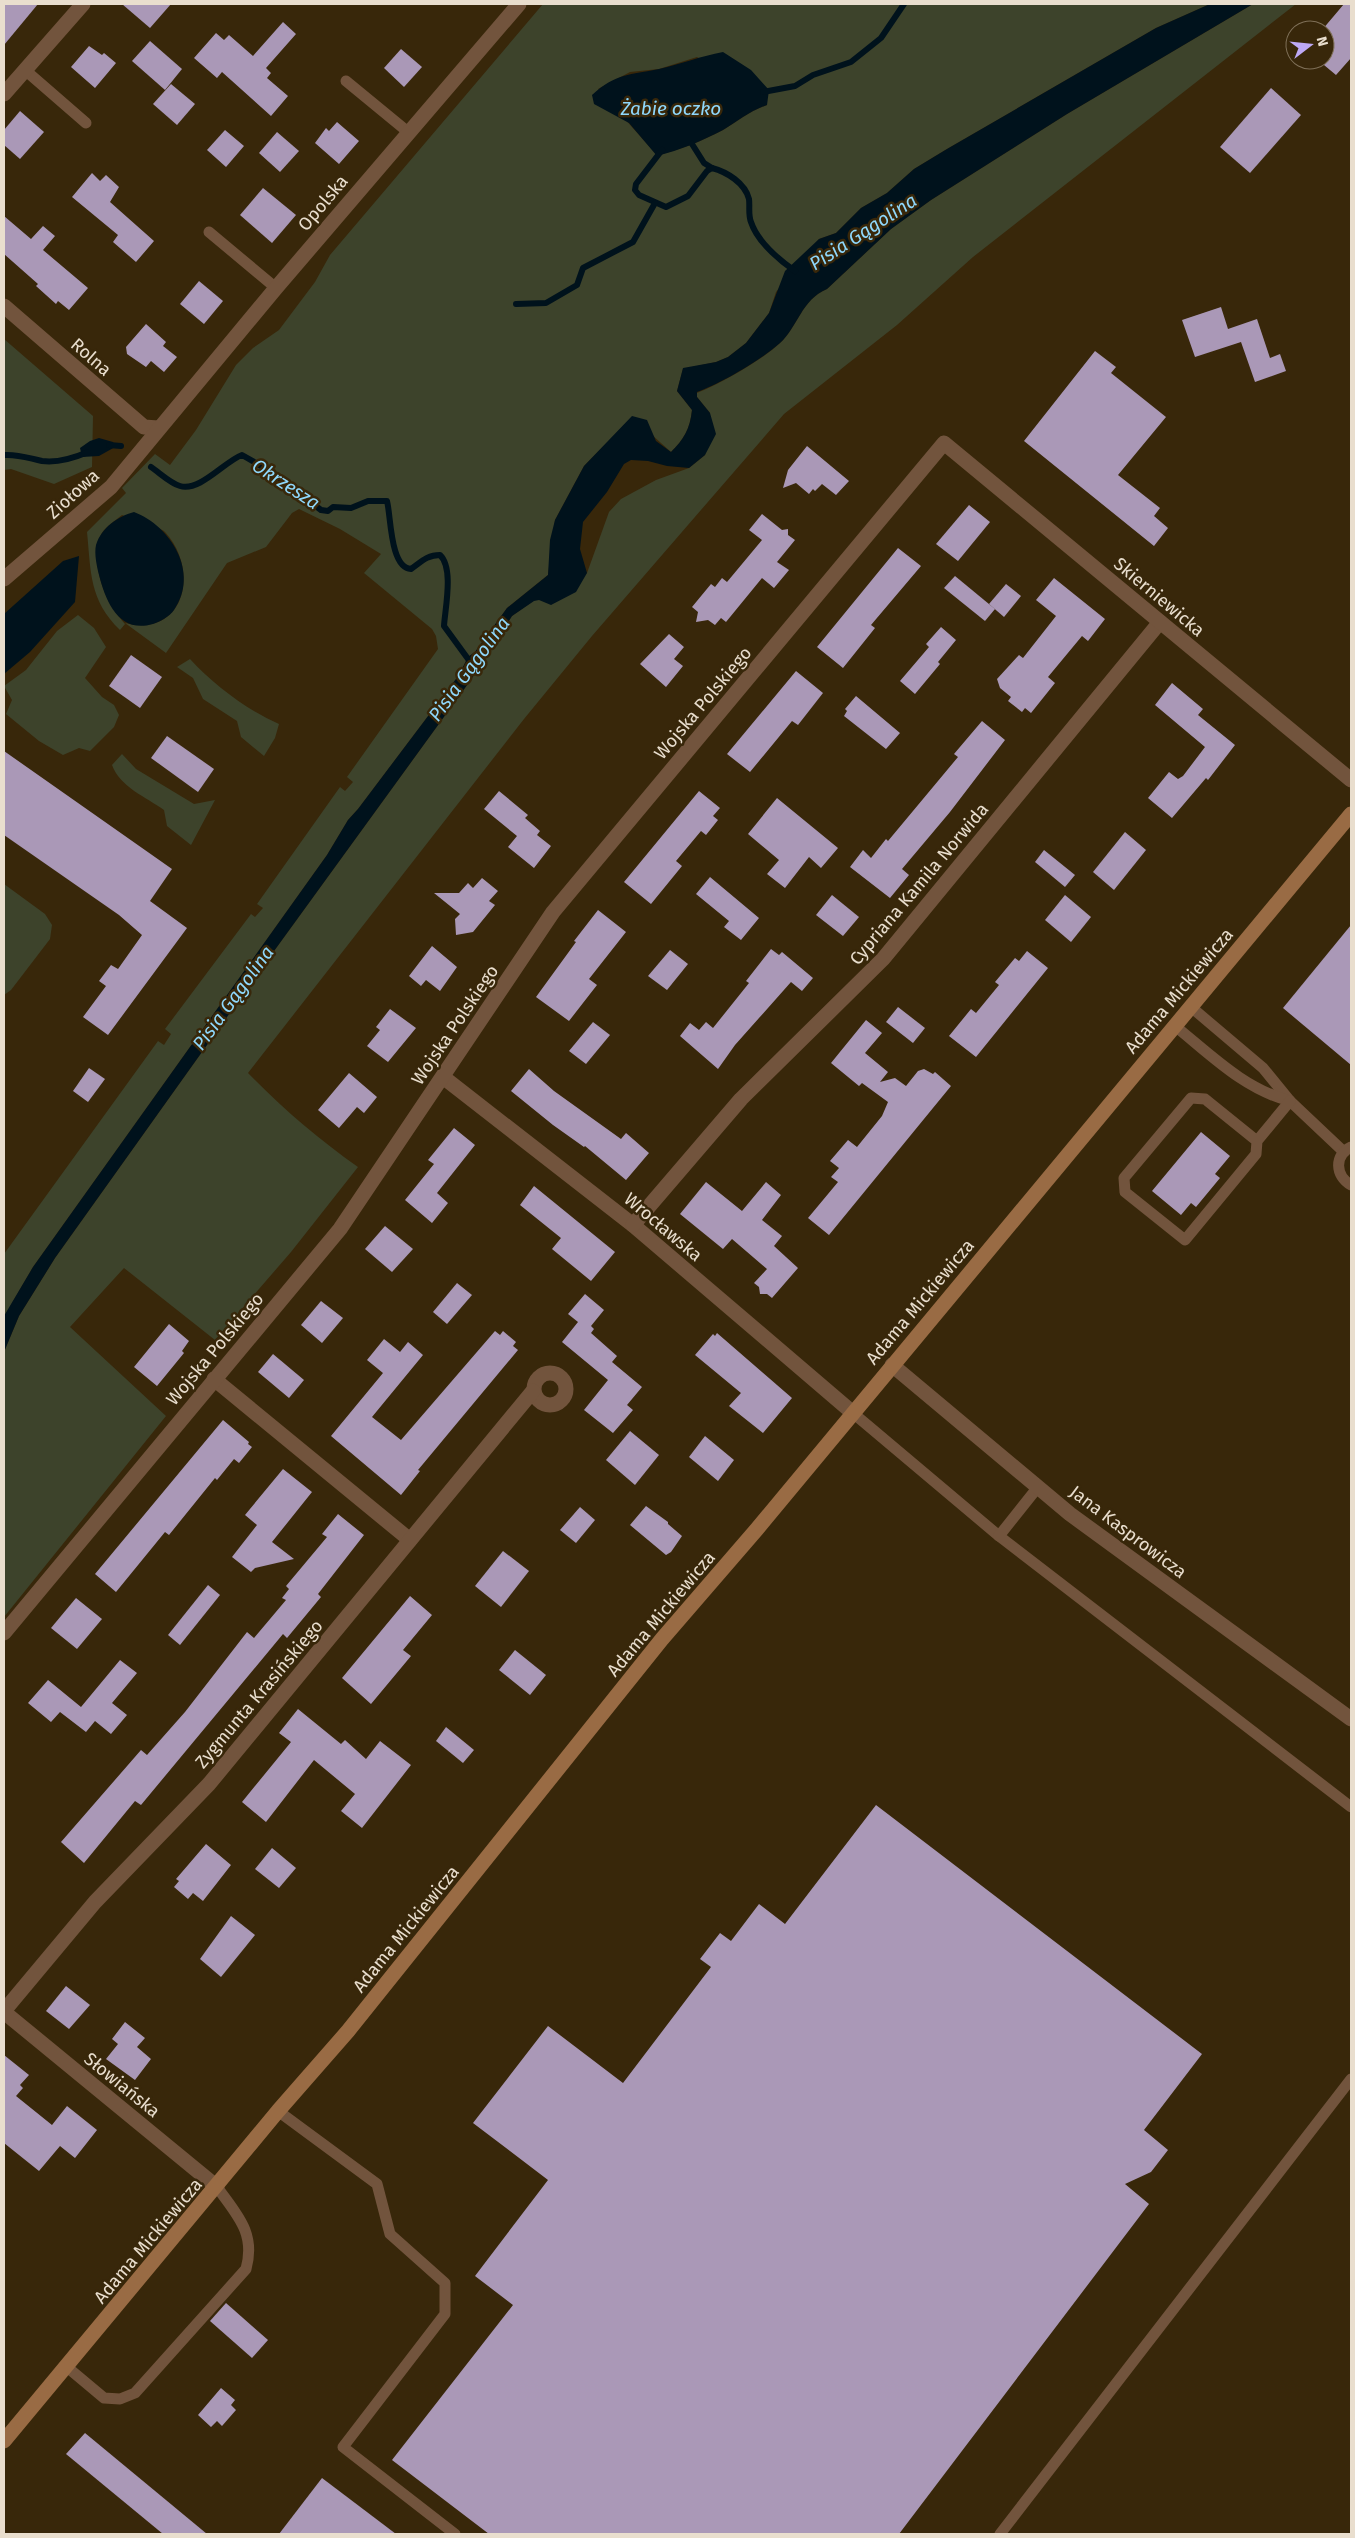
<svg xmlns="http://www.w3.org/2000/svg" width="1355" height="2538" font-family="'Fira Sans',sans-serif">
	<rect width="100%" height="100%" fill="#38270a"/>
	<g fill="#3d432b" fill-rule="evenodd">
		<path d="M543,4H1210L1156,28L947,149L914,169L887,193L861,208L836,233L819,239L776,292L769,313L746,343L728,357L716,362L683,369L677,391L692,410C690,429 684,439 671,452L632,417L584,466L555,520L548,575L507,608L475,652L468,657L459,675L358,809L348,820L327,855L33,1267L4,1317V1254L158,1041L164,1045L171,1034L165,1029L251,914L255,917L263,908L257,904L340,787L345,791L353,782L347,777L438,649L436,636L432,629L364,573L381,554L340,529L299,509L292,513L266,547L227,563L166,653L125,623C185,638 200,570 165,532C159,526 132,519 122,515C115,521 103,528 100,537C91,569 105,601 125,624L120,630C89,600 91,572 87,532L126,493L122,488L155,454L170,465L196,430L236,365L253,348L279,330L315,282L330,255ZM697,57L767,105C750,111 738,121 723,130C702,141 680,150 657,155L598,89L630,72L659,69Z"/>
		<path d="M1253,4H1296L973,257L897,325L784,414L592,636L524,719L248,1073C282,1108 318,1139 358,1167L291,1252L215,1340L124,1268L70,1327L166,1416L4,1617V1352L19,1316L55,1258L274,951L470,681L512,616L533,601L587,573L609,512L621,499L656,480L689,468L705,455L710,413L697,397V393C720,384 762,360 780,343C798,327 801,300 827,289L891,229L931,200L1067,114Z"/>
		<path d="M4,339L93,416L92,467L54,484L11,469L4,470Z"/>
		<path d="M78,615L94,628L106,647L85,678L102,697L114,705L119,715L114,727L90,751L79,748L63,755L39,741L6,714L12,700L4,686L26,670L57,631Z"/>
		<path d="M190,659C214,685 247,710 279,724L275,738L264,756L241,737L237,721L203,699L193,678L177,667Z"/>
		<path d="M122,754L136,769L194,804L215,800L191,845L167,826L164,810C146,797 120,787 112,765Z"/>
		<path d="M4,884L45,914L52,925L50,939L11,990L4,995Z"/>
	</g>
	<g fill="#00121c">
		<path d="M1210,4H1253L1067,114L931,200L891,229L827,289C801,300 798,327 780,343C761,360 720,384 697,392V397L710,413L716,434L705,455L689,468L667,466L648,461L631,460L624,464L607,492L583,522L580,549L587,573L576,592L551,605L539,600L534,601L512,616L470,681L274,951L55,1258L19,1316L4,1352V1316L33,1267L327,855L348,820L358,809L459,675L468,657L475,652L507,608L548,575L550,540L555,520L584,466L632,416L647,420L656,441L671,452C684,439 690,429 692,410L677,391L683,368L716,362L728,357L746,343L769,313L785,271L819,239L836,233L861,208L887,193L914,169L947,149L1156,28Z"/>
		<path d="M723,52L751,70L769,90L767,105C750,111 738,121 723,130C702,141 680,150 657,156L629,123L594,104L592,95C616,73 630,75 659,69C681,64 701,56 723,52Z"/>
		<path d="M99,438L113,442L115,447L99,456L82,457L80,448L90,441Z"/>
		<path d="M134,512C171,526 200,573 174,610C170,616 160,622 153,624C119,634 106,602 99,575C97,567 94,554 96,545C102,527 117,517 134,512Z"/>
		<path d="M79,556L75,602L30,652L4,674V614L63,561Z"/>
	</g>
	<g fill="none" stroke-linecap="round" stroke-linejoin="round">
		<g stroke="#00121c" stroke-width="6">
			<path d="M763,92L795,86L813,75L851,62L881,38L904,4"/>
			<path d="M692,144L704,163L712,168"/>
			<path d="M662,150L636,184L635,190L639,195L666,207L688,196L707,171L712,168C727,172 745,183 749,199C750,206 748,215 751,222C757,241 779,260 795,271"/>
			<path d="M516,304L546,303L577,285L583,268L633,242L655,203"/>
			<path d="M109,445L121,446"/>
			<path d="M4,455C18,454 28,458 42,461C57,463 74,458 88,452"/>
			<path d="M151,467C160,473 170,483 180,486C200,492 225,461 242,455L268,470L321,510L328,511L333,507L351,508L368,501H387C391,516 390,568 411,569C421,562 427,555 440,555C454,568 445,609 444,626L471,663"/>
		</g>
	</g>
	<g fill="#aa98b7">
		<path d="M4,4H38L4,45Z"/>
		<path d="M122,4H171L150,28Z"/>
		<path d="M1344,4H1351V58L1336,75L1318,60H1325V30H1322Z"/>
		<path d="M283,22L296,34L266,68L271,73L267,78L288,96L271,116L222,72L217,78L194,58L216,33L224,40L229,35L253,56Z"/>
		<path d="M150,41L182,69L165,90L132,61Z"/>
		<path d="M89,46L102,55L104,53L116,63L95,88L71,67Z"/>
		<path d="M401,49L422,67L404,87L384,68Z"/>
		<path d="M171,84L195,104L177,125L153,104Z"/>
		<path d="M1271,88L1301,115L1250,173L1220,147Z"/>
		<path d="M20,111L44,132L20,159L4,145V130Z"/>
		<path d="M337,122L359,141L339,164L315,143L326,128L329,131Z"/>
		<path d="M225,130L244,146L226,167L207,150Z"/>
		<path d="M277,132L299,151L280,172L259,153Z"/>
		<path d="M92,173L100,181L106,175L119,187L110,202L154,241L136,262L113,242L118,235L72,197Z"/>
		<path d="M263,188L296,215L272,243L240,215Z"/>
		<path d="M4,216L31,239L43,226L55,236L43,250L88,288L69,310L58,301L56,304L36,286L38,284L4,254Z"/>
		<path d="M199,281L223,301L204,324L180,304Z"/>
		<path d="M1221,307L1228,329L1257,319L1270,358L1280,354L1286,371L1255,382L1241,342L1195,357L1182,320Z"/>
		<path d="M146,324L166,342L163,346L177,357L164,372L151,361L146,367L127,354L126,347Z"/>
		<path d="M1095,351L1116,367L1111,373L1166,417L1118,475L1160,508L1154,516L1168,528L1154,546L1024,441Z"/>
		<path d="M807,446L849,481L836,495L822,484L815,491L813,489L809,494L796,483L783,488L788,470Z"/>
		<path d="M969,505L990,522L958,561L936,544Z"/>
		<path d="M762,514L782,530L788,529V535L795,540L777,562L789,570L774,588L762,578L726,622L721,618L715,625L708,620L696,622L698,612L692,607L711,584L715,587L722,578L727,582L762,540L749,530Z"/>
		<path d="M898,548L921,566L871,625L875,628L843,668L817,647Z"/>
		<path d="M955,576L995,609L985,621L944,588Z"/>
		<path d="M1054,578L1105,619L1088,641L1082,636L1048,677L1055,683L1031,713L1025,708L1022,712L1008,701L1011,697L1000,688L997,679L1019,655L1023,658L1056,616L1036,600Z"/>
		<path d="M1006,584L1021,596L1004,617L989,604Z"/>
		<path d="M941,627L956,640L938,662L940,664L915,694L900,681L929,647L926,644Z"/>
		<path d="M669,634L684,647L674,659L683,666L666,687L640,664Z"/>
		<path d="M131,655L162,677L140,708L109,686Z"/>
		<path d="M796,671L823,693L798,725L792,721L750,772L727,754Z"/>
		<path d="M1172,683L1203,709L1198,715L1235,745L1208,780L1206,778L1172,818L1148,798L1169,772L1178,779L1183,776L1205,747L1155,705Z"/>
		<path d="M856,696L900,733L886,749L844,716L847,711L845,709Z"/>
		<path d="M982,721L1005,740L950,812L902,869L909,875L890,898L850,867L863,850L871,858L886,839L888,841L958,757L954,754Z"/>
		<path d="M167,736L214,769L198,792L151,758Z"/>
		<path d="M4,751L172,869L150,901L187,928L108,1035L83,1017L106,986L99,981L111,965L118,969L142,935L119,915L4,835Z"/>
		<path d="M499,791L528,815L525,818L540,831L537,835L551,846L534,868L508,847L517,836L484,809Z"/>
		<path d="M699,791L720,808L713,816L718,820L706,835L701,831L676,861L682,866L651,904L624,882Z"/>
		<path d="M777,798L838,848L821,868L809,857L785,888L767,874L779,860L748,834Z"/>
		<path d="M1125,832L1146,850L1114,890L1093,872Z"/>
		<path d="M1044,850L1075,875L1065,887L1035,862Z"/>
		<path d="M710,877L759,918L741,940L724,927L729,921L696,894Z"/>
		<path d="M482,878L498,891L489,901L495,905L473,932L456,935L455,919L460,914L434,893H459L468,883L473,888Z"/>
		<path d="M832,895L859,917L843,936L816,915Z"/>
		<path d="M1065,895L1091,917L1071,942L1045,920Z"/>
		<path d="M598,910L626,932L589,979L597,985L569,1021L536,997L576,942L574,941Z"/>
		<path d="M1351,925V1065L1283,1008Z"/>
		<path d="M432,946L457,967L440,991L426,980L421,986L409,976Z"/>
		<path d="M771,949L779,955L782,952L813,978L802,991L791,982L735,1045L718,1069L680,1036L690,1023L699,1030L706,1022L713,1028L749,983L746,981Z"/>
		<path d="M670,950L688,964L667,990L648,976Z"/>
		<path d="M1027,951L1048,968L976,1057L949,1036L971,1009L976,1013L999,985L995,982L1015,958L1019,961Z"/>
		<path d="M898,1007L925,1028L913,1043L886,1022Z"/>
		<path d="M390,1009L416,1028L388,1062L367,1046L380,1030L376,1027Z"/>
		<path d="M866,1020L882,1033L865,1053L888,1072L880,1082L895,1078L906,1086L918,1071L924,1069L933,1074L935,1072L951,1086L829,1235L808,1218L838,1182L831,1177L839,1168L830,1161L848,1140L857,1147L882,1116L888,1102L862,1083L859,1086L831,1063Z"/>
		<path d="M593,1022L610,1035L586,1064L569,1051Z"/>
		<path d="M89,1068L105,1079L88,1102L73,1091Z"/>
		<path d="M529,1069L554,1091L621,1139L626,1133L649,1153L626,1180L585,1146L584,1147L553,1125L511,1091Z"/>
		<path d="M349,1073L377,1097L364,1113L357,1107L339,1128L318,1110Z"/>
		<path d="M454,1128L475,1145L437,1193L448,1203L432,1223L405,1200L434,1164L428,1160Z"/>
		<path d="M1201,1132L1230,1156L1215,1174L1220,1178L1196,1207L1191,1203L1181,1215L1152,1191Z"/>
		<path d="M706,1182L742,1211L766,1182L781,1195L762,1220L782,1236L774,1246L798,1268L772,1298L767,1294H760L759,1287L754,1283L767,1269L732,1239L723,1249L680,1214Z"/>
		<path d="M534,1186L615,1252L591,1281L552,1249L561,1238L520,1205Z"/>
		<path d="M385,1226L413,1249L392,1272L365,1249Z"/>
		<path d="M457,1283L472,1295L447,1324L433,1312Z"/>
		<path d="M585,1294L604,1310L591,1326L594,1329L591,1333L617,1356L612,1362L642,1387L627,1405L633,1410L613,1433L584,1410L608,1380L562,1342L578,1322L568,1314Z"/>
		<path d="M321,1301L343,1318L322,1343L301,1325Z"/>
		<path d="M169,1324L189,1341L182,1351L184,1353L157,1386L134,1367Z"/>
		<path d="M495,1331L500,1335L503,1331L516,1342L513,1346L518,1350L418,1470L420,1471L401,1495L331,1436L383,1373L367,1360L384,1339L400,1352L408,1342L423,1355L372,1417L401,1440Z"/>
		<path d="M717,1333L792,1398L763,1433L729,1406L741,1393L695,1355L713,1334L715,1336Z"/>
		<path d="M273,1354L304,1380L289,1398L258,1372Z"/>
		<path d="M223,1420L249,1442L248,1444L252,1447L239,1463L234,1459L217,1480L215,1478L169,1535L165,1532L116,1592L95,1574Z"/>
		<path d="M630,1431L659,1455L635,1485L606,1460Z"/>
		<path d="M705,1436L734,1460L718,1481L689,1457Z"/>
		<path d="M283,1469L312,1492L272,1542L294,1559L255,1568L251,1572L232,1557L257,1525L245,1515Z"/>
		<path d="M646,1506L668,1522V1524L682,1536L671,1552L666,1555L630,1525Z"/>
		<path d="M580,1507L595,1520L576,1543L560,1530Z"/>
		<path d="M338,1514L364,1535L318,1594L321,1597L287,1638L283,1634L141,1805L135,1801L84,1863L61,1842L141,1750L147,1755L185,1712L247,1632L254,1638L286,1600L282,1598L289,1589L286,1586L327,1537L322,1534Z"/>
		<path d="M503,1551L529,1571L501,1607L475,1586Z"/>
		<path d="M208,1585L220,1595L180,1645L168,1635Z"/>
		<path d="M410,1596L432,1615L403,1650L411,1656L371,1704L342,1678Z"/>
		<path d="M76,1598L102,1619L77,1649L51,1628Z"/>
		<path d="M515,1650L546,1675L530,1695L499,1670Z"/>
		<path d="M120,1660L137,1673L112,1703L127,1715L111,1734L95,1721L86,1732L60,1712L51,1722L28,1703L48,1680L81,1707Z"/>
		<path d="M298,1709L341,1744L345,1740L366,1759L380,1741L411,1765L362,1828L341,1811L355,1794L314,1760L266,1822L242,1802L291,1742L279,1733Z"/>
		<path d="M446,1727L474,1750L463,1763L436,1741Z"/>
		<path d="M876,1805L1202,2054L1144,2130L1168,2150L1151,2172L1125,2184L1149,2204L899,2534H489L392,2460L513,2305L475,2276L548,2180L473,2123L548,2026L623,2083L711,1967L700,1959L720,1933L731,1941L759,1904L785,1924Z"/>
		<path d="M206,1844L231,1865L203,1901L193,1893L188,1899L174,1887L179,1881L176,1879Z"/>
		<path d="M272,1848L296,1868L279,1888L255,1869Z"/>
		<path d="M231,1916L255,1935L221,1977L200,1959Z"/>
		<path d="M66,1986L90,2005L69,2029L46,2011Z"/>
		<path d="M125,2022L145,2038L137,2047L151,2059L135,2080L106,2059L118,2044L112,2039Z"/>
		<path d="M4,2055L29,2075L20,2085L23,2088L16,2096L52,2125L67,2106L97,2130L75,2158L60,2146L39,2171L4,2143Z"/>
		<path d="M226,2303L268,2340L252,2358L210,2321Z"/>
		<path d="M221,2388L235,2400L231,2405L236,2410L222,2426L217,2421L211,2427L198,2415Z"/>
		<path d="M85,2433L207,2534H163L66,2454Z"/>
		<path d="M322,2478L396,2534H279Z"/>
	</g>
	<g fill="none" stroke-linecap="round" stroke-linejoin="round">
		<g stroke="#72543d" stroke-width="11">
			<path d="M25,70L86,123"/>
			<path d="M346,81L408,132"/>
			<path d="M209,232L276,288"/>
			<path d="M1191,1007L1263,1068L1290,1101L1344,1152"/>
			<path d="M1175,1026C1211,1055 1244,1089 1290,1101"/>
			<path d="M1257,1141L1205,1099L1191,1098L1124,1178L1125,1192L1185,1240L1256,1154L1257,1141L1290,1101"/>
			<path d="M1351,1147C1334,1155 1335,1176 1351,1185"/>
			<path d="M853,1413L999,1536"/>
			<path d="M1038,1487L999,1536L1351,1807"/>
			<path d="M278,2111L377,2184L390,2234L445,2283V2314L343,2447L455,2534"/>
			<path d="M67,2367L104,2398L120,2399L135,2393L246,2269C256,2233 237,2215 217,2187"/>
			<path d="M1000,2534L1351,2079"/>
		</g>
		<g stroke="#72543d" stroke-width="15">
			<path d="M4,94L83,4"/>
			<path d="M4,306L144,427L158,428"/>
			<path d="M4,579L111,487L276,288L519,4"/>
			<path d="M443,1077L633,1225L853,1413"/>
			<path d="M633,1225L741,1099L883,959L1160,622"/>
			<path d="M892,1365L1070,1514L1351,1719"/>
			<circle cx="550" cy="1389" r="16"/>
			<path d="M214,1379L410,1540"/>
			<path d="M4,1633L340,1229L553,912L944,443L1351,780"/>
			<path d="M4,2011L95,1902L209,1784L533,1391"/>
			<path d="M4,2012L217,2187"/>
		</g>
		<path stroke="#996b44" stroke-width="15" d="M4,2441L278,2111L348,2031L662,1639L757,1529L1351,814"/>
	</g>
	<g text-anchor="middle" dominant-baseline="central" stroke-width="5" stroke-linejoin="round" paint-order="stroke">
		<g font-size="18" fill="#e9dece" stroke="#38270a">
			<text transform="translate(323 203) rotate(-50)">Opolska</text>
			<text transform="translate(91 357) rotate(41)">Rolna</text>
			<text transform="translate(73 494) rotate(-42)">Ziołowa</text>
			<text transform="translate(1159 597) rotate(40)">Skierniewicka</text>
			<text transform="translate(703 703) rotate(-50)">Wojska Polskiego</text>
			<text transform="translate(919 884) rotate(-50)">Cypriana Kamila Norwida</text>
			<text transform="translate(1179 991) rotate(-50)">Adama Mickiewicza</text>
			<text transform="translate(455 1025) rotate(-56)">Wojska Polskiego</text>
			<text transform="translate(663 1227) rotate(40)">Wrocławska</text>
			<text transform="translate(920 1302) rotate(-50)">Adama Mickiewicza</text>
			<text transform="translate(215 1349) rotate(-50)">Wojska Polskiego</text>
			<text transform="translate(1128 1532) rotate(37)">Jana Kasprowicza</text>
			<text transform="translate(661 1614) rotate(-50)">Adama Mickiewicza</text>
			<text transform="translate(259 1694) rotate(-50)">Zygmunta Krasińskiego</text>
			<text transform="translate(406 1929) rotate(-51)">Adama Mickiewicza</text>
			<text transform="translate(122 2085) rotate(39)">Słowiańska</text>
			<text transform="translate(148 2241) rotate(-50)">Adama Mickiewicza</text>
		</g>
		<g font-size="19" font-style="italic" fill="#8fd8fc" stroke="#38270a">
			<text x="671" y="108">Żabie oczko</text>
			<text transform="translate(863 232) rotate(-33)">Pisia Gągolina</text>
			<text transform="translate(286 484) rotate(33)">Okrzesza</text>
			<text transform="translate(469 669) rotate(-54)">Pisia Gągolina</text>
			<text transform="translate(233 998) rotate(-54)">Pisia Gągolina</text>
		</g>
	</g>
	<rect width="1355" height="2538" fill="none" stroke="#e9dece" stroke-width="10"/>
	<g transform="translate(1310 45) rotate(74)"><circle r="24" fill="#38270a" stroke="#7f7058"/>
	<path d="M0-4L9 19L0 12L-9 19Z" fill="#bea9f5"/>
	<text y="-8" font-size="14" font-weight="bold" text-anchor="middle" fill="#e9dece">N</text>
	</g>
</svg>
